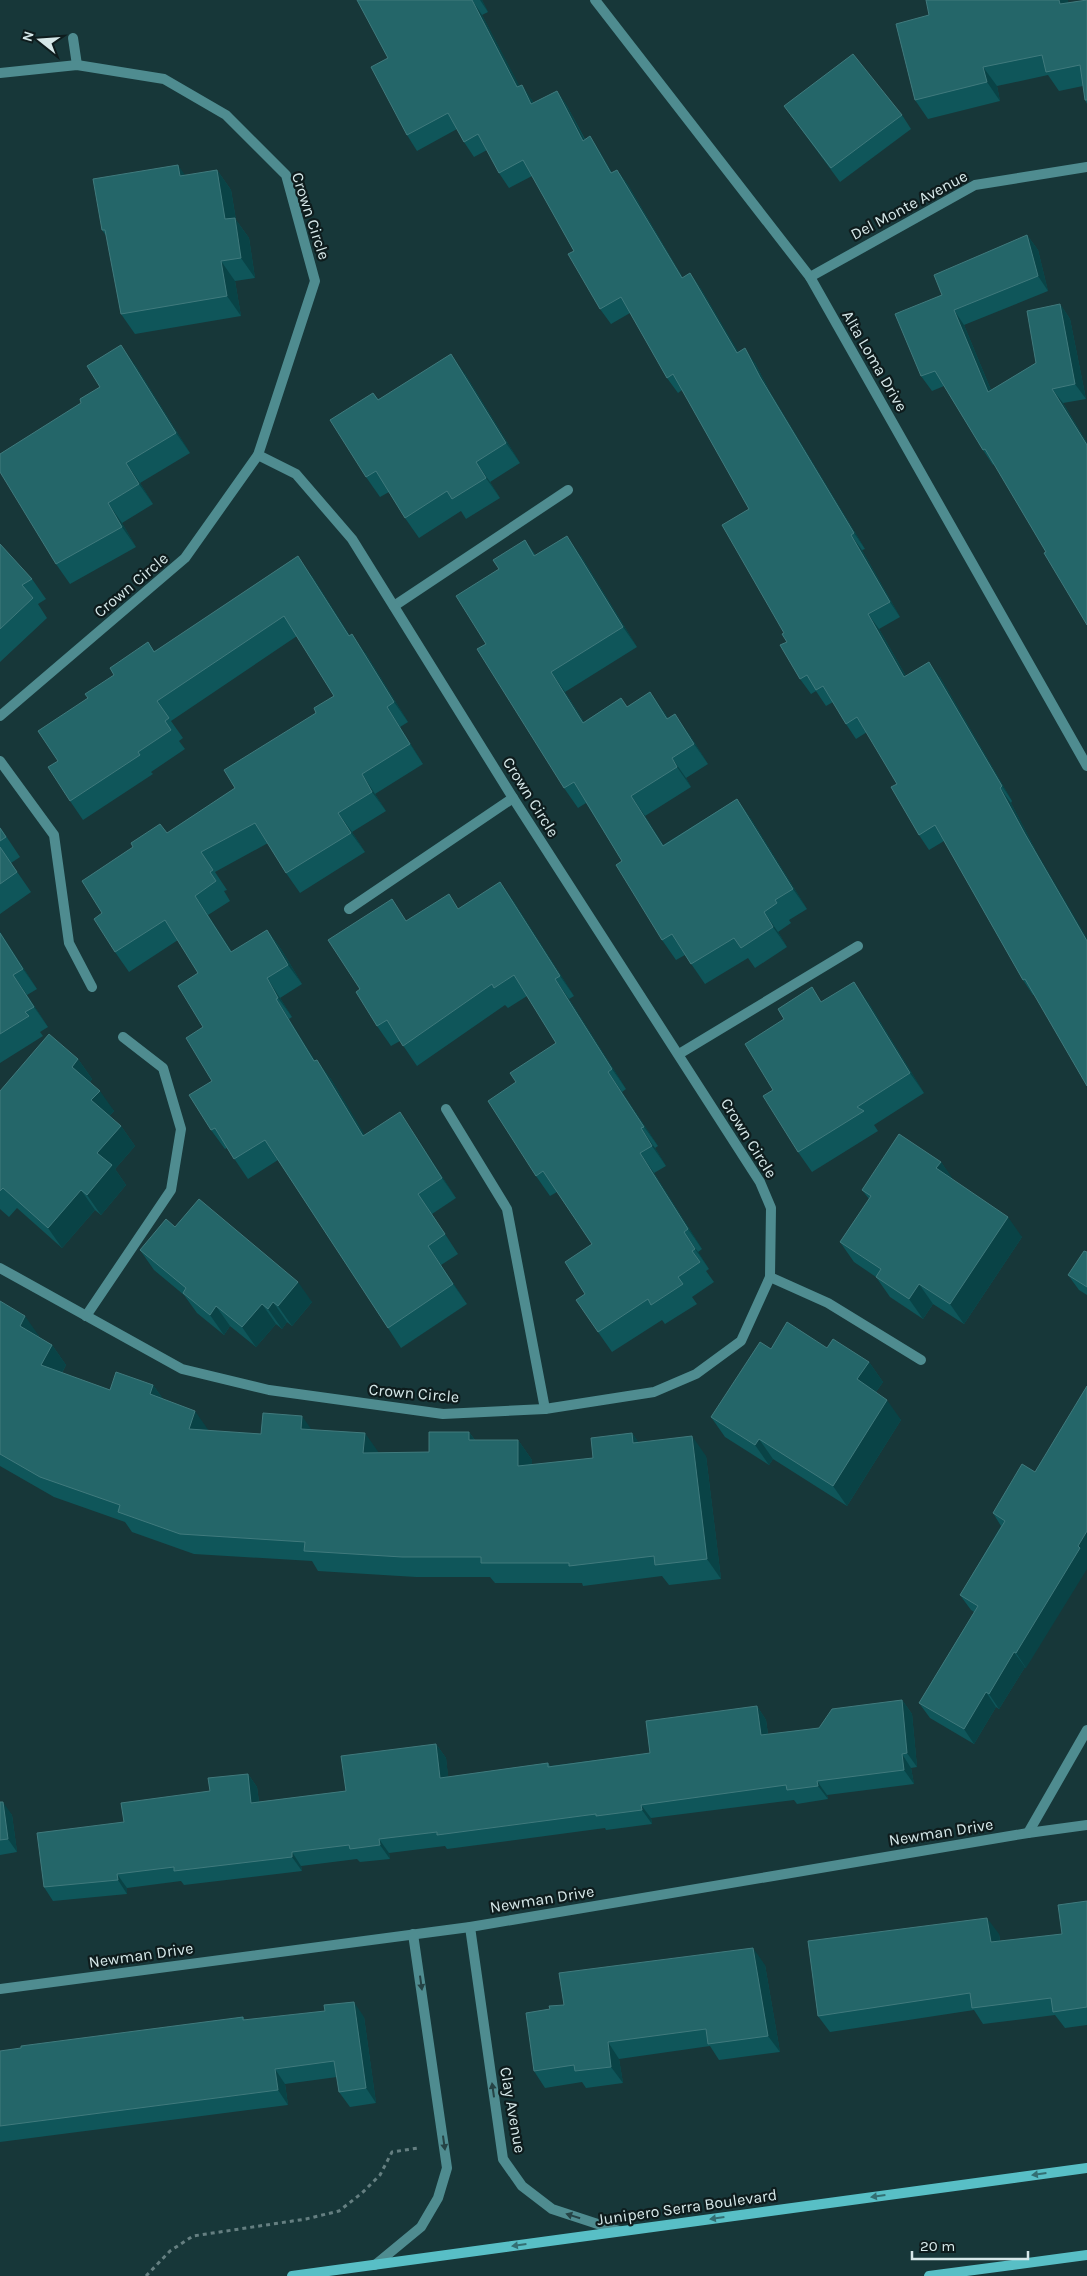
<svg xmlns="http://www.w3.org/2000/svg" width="1087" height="2276" font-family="Karla,sans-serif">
	<rect width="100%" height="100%" fill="#173739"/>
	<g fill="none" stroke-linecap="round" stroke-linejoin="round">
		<path stroke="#657f81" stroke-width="3" stroke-dasharray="4 4" stroke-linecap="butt" d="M146,2276L170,2251L193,2236L306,2219L339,2211L362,2193L380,2175L392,2152L418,2148"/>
		<g stroke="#4f8c90" stroke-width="10">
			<path d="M73,38L77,65"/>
			<path d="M394,606L568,490"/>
			<path d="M0,761L54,835L69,943L92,987"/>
			<path d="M349,909L513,798"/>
			<path d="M679,1054L858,946"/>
			<path d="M446,1109L507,1209L545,1409"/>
			<path d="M770,1277L828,1303L921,1360"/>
			<path d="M86,1316L171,1190L181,1129L163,1068L123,1037"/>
		</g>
		<g stroke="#4f8c90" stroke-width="10">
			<path d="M595,0L810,277L1087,766"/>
			<path d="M0,73L77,65L164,79L226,115L286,175L315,281L258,455L185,558L0,716"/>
			<path d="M810,277L975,185L1087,167"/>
			<path d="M0,1268L182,1369L269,1390L443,1414L545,1409L654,1392L696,1374L741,1341L770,1277L771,1208L760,1182L513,798L352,539L296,474L258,455"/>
			<path d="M1028,1833L1087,1730"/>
			<path d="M470,1927L503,2159L522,2186L552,2209L619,2231"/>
			<path d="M0,1989L470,1927L1028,1833L1087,1825"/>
			<path d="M375,2265L421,2227L438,2198L447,2168L413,1934"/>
		</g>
		<g stroke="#58bfc6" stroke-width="10">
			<path d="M292,2276L1087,2168"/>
			<path d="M929,2276L1087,2255"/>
		</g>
	</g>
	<g fill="#0f565a">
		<path d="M357,0H482L488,12L482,15L519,86L532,100L533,103L557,91L567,106L585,139L590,136L600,152L612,173L617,170L628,185L683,278L690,273L701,289L738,352L755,363L770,392L865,549L862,550L900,617L879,629L906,676L940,677L1012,801L1011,803L1035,849L1034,995H1033L1023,980L944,841L929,850L919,835L897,784L867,732L856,739L846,724L833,702L826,706L816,691L811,694L800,679L787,642L749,509L682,390L678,393L667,378L630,313L611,324L600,309L574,251L532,176L509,188L499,173L487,150L474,157L464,142L457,129L417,151L407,135L388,58Z"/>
		<path d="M1087,0V104L1085,100L1083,86L1059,91L1048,75L997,86L1000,101L928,119L915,100L1069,3Z"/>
		<path d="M784,106L902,115L911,129L840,182Z"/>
		<path d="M217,170L231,190L236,220L249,238L255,278L235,281L241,316L135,334L121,314L107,237L102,230L185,176Z"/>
		<path d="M1027,235L1038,250L1048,291L964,325L991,390L1036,363L1060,304L1070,319L1086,399L1063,403L1087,443V625L1046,552L994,464L993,465L983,450L944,386L932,391L921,376L942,295Z"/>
		<path d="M135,365L190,453L140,483L153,504L122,523L136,547L70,584L56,564L81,403Z"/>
		<path d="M465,374L520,463L490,482L500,498L466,519L461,511L419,538L405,518L389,492L380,497L366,477L373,393L378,399Z"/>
		<path d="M525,540L536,556H581L637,647L565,692L584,722L621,698L627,707L650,692L668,718L689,734L708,764L686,778L691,787L645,816L663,845L737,799L751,819L807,909L789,920L791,923L778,932L787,947L755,968L748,958L705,984L685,955L676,960L662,940L622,861L586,803L578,808L564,788L486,644L499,569Z"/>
		<path d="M0,544L32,579L46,599L38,604L47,618L0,662Z"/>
		<path d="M312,576L350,636L366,654L408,722L400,727L423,764L375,794L386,811L352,832L365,852L300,893L286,873L268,843L215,872L227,890L224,891L230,901L208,915L232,952L267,930L281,949L302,984L280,998L292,1017L289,1019L315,1061L331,1079L364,1135L413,1132L456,1198L432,1214L458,1254L441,1265L467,1304L401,1348L388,1328L278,1160L248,1179L227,1148L225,1149L211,1130L212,1081L203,1027L198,973L178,940L129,972L115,952L102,913L167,833L235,788L316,713L334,696L297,636L171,721L183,738L179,741L185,749L151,772L153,774L83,820L70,801L58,761L88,698L114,675L148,642L154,651Z"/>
		<path d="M0,827L20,857L11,863L31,892L0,914Z"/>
		<path d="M500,882L514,902L574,996L569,999L626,1089L622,1092L658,1146L655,1148L666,1166L654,1173L702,1249L698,1252L709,1269L706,1271L714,1282L692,1297L697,1304L665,1324L662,1320L612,1352L598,1332L585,1294L592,1244L557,1192L550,1196L536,1176L516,1082L556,1043L527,996L508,1008L505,1005L417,1066L400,1041L391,1046L377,1026L360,989L407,920L459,909Z"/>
		<path d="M0,932L37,989L27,995L48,1027L40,1032L43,1036L0,1063Z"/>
		<path d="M822,1002H868L924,1093L874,1125L878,1131L812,1172L798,1152L773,1090Z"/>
		<path d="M78,1059L92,1079L90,1082L114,1111L109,1116L121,1126L135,1146L115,1169L126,1185L101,1215L95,1210L62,1248L17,1208L9,1217L0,1209V1091Z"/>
		<path d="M941,1162L953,1180L1022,1237L964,1324L933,1304L923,1319L890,1297L876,1277L854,1262L840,1242L869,1199L862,1190Z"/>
		<path d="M175,1227L312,1302L292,1326L287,1322L282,1329L276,1324L256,1347L230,1326L224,1335L197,1313L184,1295L154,1270L140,1250Z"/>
		<path d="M1087,1252V1295L1079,1290L1068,1275Z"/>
		<path d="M0,1301L39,1336V1337L52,1345L66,1365L62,1373L110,1390L153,1385L163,1399L209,1431L261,1434L311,1429L379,1453L429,1452L469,1432L475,1440H518L532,1460V1465L593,1458L632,1433L638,1442L706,1456L721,1579L669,1585L662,1576L583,1586L582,1583H495L490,1577H416L318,1571L312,1561L194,1554L132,1532L125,1522L54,1497L0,1466Z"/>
		<path d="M827,1348L869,1362L883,1382L876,1392L901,1420L847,1506L773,1459L769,1465L725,1437L711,1417L771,1349Z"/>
		<path d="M1035,1472L1026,1668L1025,1667L999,1709L996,1707L974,1744L930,1718L919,1703L974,1612L971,1610L960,1595L1001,1526L993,1513Z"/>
		<path d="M902,1700L912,1714L917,1767L911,1768L914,1784L827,1795L828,1799L797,1804L794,1800L651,1818L652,1824L606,1830L605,1828L447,1849L445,1846L389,1853L390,1859L360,1862L357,1859L301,1866L302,1871L184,1885L181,1881L127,1888V1894L53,1901L44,1887L124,1822L210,1791L248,1774L257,1787L259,1802L346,1791L436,1744L446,1758L448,1777L548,1763L550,1766L650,1753L757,1706L766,1720L768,1734L819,1728Z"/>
		<path d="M0,1802L12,1815L17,1852L0,1855Z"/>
		<path d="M1087,1901V2025L1065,2028L1055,2015L983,2024L974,2010L830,2032L818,2016L999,1934L1000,1941L1062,1934Z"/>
		<path d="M765,1965L780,2052L719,2060L710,2046L619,2059L623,2083L586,2088L582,2082L545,2088L534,2071L550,2009L564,2005Z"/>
		<path d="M243,2017L245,2020L364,2017L376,2103L350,2107L339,2092L337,2077L285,2084L288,2105L0,2142V2051Z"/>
	</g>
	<g fill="#094346">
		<path d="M472,0L482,15L528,102L517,87Z"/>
		<path d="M480,0H482L488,12Z"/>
		<path d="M1059,0H1068L1073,23L1060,4Z"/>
		<path d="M983,67L997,86L1000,101L987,82Z"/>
		<path d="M522,85L532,100L542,119L531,104Z"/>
		<path d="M557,91L567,106L593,156L583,141Z"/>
		<path d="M590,136L600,152L621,188L611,173Z"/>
		<path d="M178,165L192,185L180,176Z"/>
		<path d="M217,170L231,190L236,220L249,238L255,278L241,258L225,219Z"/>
		<path d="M617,170L628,185L692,294L682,278Z"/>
		<path d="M1027,235L1038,250L1048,291L1038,276Z"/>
		<path d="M221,261L235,281L241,316L227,296Z"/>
		<path d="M690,273L701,289L748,368L737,353Z"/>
		<path d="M1060,304L1070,319L1086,399L1075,384Z"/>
		<path d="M954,310L964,325L998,407L988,392Z"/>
		<path d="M121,345L135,365L190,453L176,433Z"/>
		<path d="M745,348L755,363L770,392L865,549L854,533L760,377Z"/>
		<path d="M451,354L465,374L520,463L506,443Z"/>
		<path d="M1052,389L1063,403L1087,443V445Z"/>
		<path d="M476,462L490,482L500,498L486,478Z"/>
		<path d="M126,463L140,483L153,504L139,484Z"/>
		<path d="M108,503L122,523L136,547L122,527Z"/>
		<path d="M851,535L862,550L900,617L890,602Z"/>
		<path d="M567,536L581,556L637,647L623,627Z"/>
		<path d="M298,556L312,576L363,656L349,636Z"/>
		<path d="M868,614L879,629L915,692L904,677Z"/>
		<path d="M352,634L366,654L408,722L394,702Z"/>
		<path d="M929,662L940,677L1012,801L1002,786Z"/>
		<path d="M551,672L565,692L597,743L583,723Z"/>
		<path d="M650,692L664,712L681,739L667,719Z"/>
		<path d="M387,707L400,727L423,764L410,744Z"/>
		<path d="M675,714L689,734L708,764L694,744Z"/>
		<path d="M672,758L686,778L691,787L677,767Z"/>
		<path d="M362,774L375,794L386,811L372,792Z"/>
		<path d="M1000,788L1011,803L1035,849L1087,938V941L1025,834Z"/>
		<path d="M631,796L645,816L677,866L663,846Z"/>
		<path d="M737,799L751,819L807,909L793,889Z"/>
		<path d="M338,813L352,832L365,852L351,833Z"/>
		<path d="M500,882L514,902L574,996L560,976Z"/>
		<path d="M195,896L208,915L245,972L231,952Z"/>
		<path d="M764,912L778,932L787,947L773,927Z"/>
		<path d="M267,930L281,949L302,984L288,965Z"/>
		<path d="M0,932L37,989L23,969L0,933Z"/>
		<path d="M13,975L27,995L48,1027L34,1007Z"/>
		<path d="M267,978L280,998L292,1017L278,998Z"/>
		<path d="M555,979L569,999L626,1089L612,1069Z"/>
		<path d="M854,982L868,1002L924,1093L910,1073Z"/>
		<path d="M276,999L289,1019L328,1081L314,1061Z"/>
		<path d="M78,1059L92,1079L86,1087L72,1067Z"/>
		<path d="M317,1060L331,1079L377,1155L363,1136Z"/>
		<path d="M608,1072L622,1092L658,1146L644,1127Z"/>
		<path d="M100,1091L114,1111L105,1120L91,1100Z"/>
		<path d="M400,1112L413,1132L456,1198L442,1178Z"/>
		<path d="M121,1126L135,1146L115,1169L126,1185L101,1215L87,1195L97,1153Z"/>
		<path d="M641,1128L655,1148L666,1166L652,1146Z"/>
		<path d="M640,1153L654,1173L702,1249L688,1229Z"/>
		<path d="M941,1162L955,1182L936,1168Z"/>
		<path d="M81,1190L95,1210L62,1248L48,1228Z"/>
		<path d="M1008,1217L1022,1237L964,1324L950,1304Z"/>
		<path d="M684,1232L698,1252L709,1269L695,1249Z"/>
		<path d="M428,1246L441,1265L467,1304L453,1284Z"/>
		<path d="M298,1282L312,1302L292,1326L278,1306Z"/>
		<path d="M919,1284L933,1304L923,1319L909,1299Z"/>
		<path d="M273,1302L287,1322L282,1329L268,1309Z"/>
		<path d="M262,1304L276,1324L256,1347L242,1327Z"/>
		<path d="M216,1306L230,1326L224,1335L210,1315Z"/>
		<path d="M25,1316L39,1336L34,1346L20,1326Z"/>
		<path d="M52,1345L66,1365L55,1385L41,1365Z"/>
		<path d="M869,1362L883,1382L871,1399L857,1379Z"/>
		<path d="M153,1385L167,1405L150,1394Z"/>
		<path d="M887,1400L901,1420L847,1506L833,1486Z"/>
		<path d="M195,1411L209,1431L189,1429Z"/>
		<path d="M302,1416L316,1436L301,1429Z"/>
		<path d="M469,1432L483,1452L469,1440Z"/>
		<path d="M365,1433L379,1453H363Z"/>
		<path d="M632,1433L646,1453L633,1443Z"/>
		<path d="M692,1436L706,1456L721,1579L707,1559Z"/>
		<path d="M759,1439L773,1459L769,1465L755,1445Z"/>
		<path d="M518,1440L532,1460V1486L518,1466Z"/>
		<path d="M1087,1531V1569L1026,1668L1016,1653Z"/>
		<path d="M1014,1652L1025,1667L999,1709L989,1694Z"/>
		<path d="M986,1692L996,1707L974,1744L964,1729Z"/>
		<path d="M902,1700L912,1714L917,1767L907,1753Z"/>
		<path d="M757,1706L766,1720L770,1749L761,1735Z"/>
		<path d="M436,1744L446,1758L450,1791L440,1778Z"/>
		<path d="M902,1754L911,1768L914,1784L904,1770Z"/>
		<path d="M248,1774L257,1787L261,1817L251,1803Z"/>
		<path d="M817,1781L827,1795L828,1799L818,1786Z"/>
		<path d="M3,1802L12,1815L17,1852L8,1839Z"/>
		<path d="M641,1805L651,1818L652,1824L642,1810Z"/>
		<path d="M379,1839L389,1853L390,1859L380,1845Z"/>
		<path d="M292,1852L301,1866L302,1871L292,1857Z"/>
		<path d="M117,1874L127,1888V1894L118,1880Z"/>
		<path d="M987,1918L999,1934L1002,1958L991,1942Z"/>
		<path d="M753,1948L765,1965L780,2052L768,2036Z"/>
		<path d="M354,2002L364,2017L376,2103L366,2088Z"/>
		<path d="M608,2042L619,2059L623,2083L611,2067Z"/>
		<path d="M275,2069L285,2084L288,2105L278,2090Z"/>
	</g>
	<g fill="#246669" stroke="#407a7d">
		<path d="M357,0H472L517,87L522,85L531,104L557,91L583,141L590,136L611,173L617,170L682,278L690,273L737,353L745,348L760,377L854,533L851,535L890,602L868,614L904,677L929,662L1002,786L1000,788L1025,834L1087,941V1086L1025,979L1023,980L935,825L919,835L891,787L897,784L857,717L846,724L823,686L816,690L807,675L800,679L780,645L787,642L782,634L784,633L722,525L749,509L673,374L667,378L621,297L600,309L568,254L574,251L523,160L499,173L478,134L464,142L448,113L407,135L371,67L388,58Z"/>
		<path d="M926,0H1059L1060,4L1087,0V100H1085L1080,65L1046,72L1042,55L983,67L987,82L915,100L896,24L929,15Z"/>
		<path d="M853,54L902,115L831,168L784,106Z"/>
		<path d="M178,165L180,176L217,170L225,219L235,218L241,258L221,261L227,296L121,314L105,230H102L93,179Z"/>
		<path d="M1027,235L1038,276L954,310L988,392L1036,363L1027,311L1060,304L1075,384L1052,389L1087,445V625L1044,553L1046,552L985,449L983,450L935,371L921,376L895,314L942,295L934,275Z"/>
		<path d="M121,345L176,433L126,463L139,484L108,503L122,527L56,564L0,472V454L81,403L80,399L100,387L87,366Z"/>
		<path d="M451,354L506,443L476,462L486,478L452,499L447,491L405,518L376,471L366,477L330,420L373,393L378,400Z"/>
		<path d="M567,536L623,627L551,672L583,723L621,698L627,707L650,692L667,719L675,714L694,744L672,758L677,767L631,796L663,846L737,799L793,889L775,900L777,903L764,912L773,927L741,948L734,938L691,964L672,934L662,940L616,865L622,861L574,782L564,788L477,649L486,644L456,596L499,569L493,560L525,540L534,556Z"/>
		<path d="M0,544L32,579L22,585L33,598L0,629Z"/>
		<path d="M298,556L349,636L352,634L394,702L387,707L410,744L362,774L372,792L338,813L351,833L286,873L255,823L201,852L213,870L210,872L216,881L195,896L231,952L267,930L288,965L267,978L278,998L276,999L314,1061L317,1060L363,1136L400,1112L442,1178L418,1194L445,1234L428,1246L453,1284L388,1328L265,1140L234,1159L215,1128L211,1130L189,1095L212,1081L186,1038L203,1027L178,986L198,973L165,920L115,952L94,919L102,913L82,881L133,847L131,843L160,824L167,833L235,788L224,770L316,713L314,708L334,696L284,616L157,701L169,718L165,721L171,730L138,752L140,755L70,801L48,767L58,761L38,731L88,698L85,694L114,675L110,668L148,642L154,652Z"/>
		<path d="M0,828L6,837L0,841Z"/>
		<path d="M0,847L17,872L0,884Z"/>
		<path d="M500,882L560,976L555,979L612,1069L608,1072L644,1127L641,1128L652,1146L640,1153L688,1229L684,1232L695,1249L692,1251L700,1262L678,1277L683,1284L651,1305L648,1299L598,1332L576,1300L585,1294L565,1262L592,1244L543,1171L536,1176L488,1101L516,1082L510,1073L556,1043L514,975L494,988L492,984L403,1046L387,1020L377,1026L356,992L360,989L328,940L392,899L406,921L449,894L458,909Z"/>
		<path d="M0,933L23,969L13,975L34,1007L25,1012L29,1016L0,1034Z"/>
		<path d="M854,982L910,1073L857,1107L864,1111L798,1152L763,1096L773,1090L745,1044L784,1019L778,1009L812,987L821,1002Z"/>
		<path d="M49,1034L78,1059L72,1067L100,1091L91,1100L121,1126L97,1153L112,1165L87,1195L81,1190L48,1228L3,1188L0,1191V1091Z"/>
		<path d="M899,1134L941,1162L936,1168L1008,1217L950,1304L919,1284L909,1299L876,1277L881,1269L840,1242L871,1196L862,1190Z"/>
		<path d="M199,1199L298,1282L278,1306L273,1302L268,1309L262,1304L242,1327L216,1306L210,1315L183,1293L186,1288L140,1250L166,1219L175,1227Z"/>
		<path d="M1084,1251L1087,1252V1287L1068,1275Z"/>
		<path d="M0,1301L25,1316L20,1326L52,1345L41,1365L110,1390L116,1372L153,1385L150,1394L195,1411L189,1429L261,1434L263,1413L302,1416L301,1429L365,1433L363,1453L429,1452V1432H469V1440H518V1466L593,1458L591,1438L632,1433L633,1443L692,1436L707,1559L655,1565L654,1556L569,1566V1563H481V1557H402L304,1551L305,1542L180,1534L118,1512L120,1505L40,1477L0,1454Z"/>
		<path d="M787,1322L827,1348L833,1339L869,1362L857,1379L887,1400L833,1486L759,1439L755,1445L711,1417L760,1342L771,1349Z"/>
		<path d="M1087,1386V1531L1078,1546L1080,1548L1016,1653L1014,1652L989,1694L986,1692L964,1729L919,1703L978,1606L960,1595L1005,1521L993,1513L1022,1464L1035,1472Z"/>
		<path d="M902,1700L907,1753L902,1754L904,1770L817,1781L818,1786L787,1790L786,1785L641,1805L642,1810L596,1816V1814L437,1835V1832L379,1839L380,1845L350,1849L349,1845L292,1852V1857L174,1871V1867L117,1874L118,1880L44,1887L37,1833L124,1822L121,1803L210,1791L208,1778L248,1774L251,1803L346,1791L341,1756L436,1744L440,1778L548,1763V1767L650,1753L646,1721L757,1706L761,1735L819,1728L832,1709Z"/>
		<path d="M0,1802H3L8,1839L0,1840Z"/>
		<path d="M1087,1901V2007L1053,2012L1051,1998L972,2008L970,1993L818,2016L808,1941L987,1918L991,1942L1062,1934L1058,1905Z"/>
		<path d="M753,1948L768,2036L708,2044L706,2029L608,2042L611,2067L575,2071L574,2065L534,2071L526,2013L550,2009L549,2006L564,2005L559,1973Z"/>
		<path d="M354,2002L366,2088L339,2092L334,2061L275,2069L278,2090L0,2126V2051L21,2048V2046L243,2017V2020L325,2011L324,2005Z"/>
	</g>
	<defs><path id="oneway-solid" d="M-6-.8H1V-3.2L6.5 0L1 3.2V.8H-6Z" transform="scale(1.25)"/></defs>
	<g fill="#254345">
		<use href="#oneway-solid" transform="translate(421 1983) rotate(82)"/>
		<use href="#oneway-solid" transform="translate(493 2090) rotate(-98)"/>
		<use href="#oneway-solid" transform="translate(444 2143) rotate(82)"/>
		<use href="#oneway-solid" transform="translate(573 2216) rotate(-162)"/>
	</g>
	<g fill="#336e72">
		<use href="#oneway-solid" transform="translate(1039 2174) rotate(172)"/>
		<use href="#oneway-solid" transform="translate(878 2196) rotate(172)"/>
		<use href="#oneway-solid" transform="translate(717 2218) rotate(172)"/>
		<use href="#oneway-solid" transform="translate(519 2245) rotate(172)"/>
	</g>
	<g text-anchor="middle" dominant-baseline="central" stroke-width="4.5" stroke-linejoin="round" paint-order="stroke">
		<g font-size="16" fill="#d6e8e9" stroke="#0e1c1d">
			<text transform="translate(909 205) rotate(-28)">Del Monte Avenue</text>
			<text transform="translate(311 216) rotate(72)">Crown Circle</text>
			<text transform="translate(875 361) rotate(60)">Alta Loma Drive</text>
			<text transform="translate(131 585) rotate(-40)">Crown Circle</text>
			<text transform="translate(531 797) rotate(58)">Crown Circle</text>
			<text transform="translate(749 1138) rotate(58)">Crown Circle</text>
			<text transform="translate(414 1393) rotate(5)">Crown Circle</text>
			<text transform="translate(941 1832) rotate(-9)">Newman Drive</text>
			<text transform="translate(542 1899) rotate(-9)">Newman Drive</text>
			<text transform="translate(141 1955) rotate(-8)">Newman Drive</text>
			<text transform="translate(513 2110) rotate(80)">Clay Avenue</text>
			<text transform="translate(687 2207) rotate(-8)">Junipero Serra Boulevard</text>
		</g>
	</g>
	<g transform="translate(40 40) rotate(287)" stroke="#0e1c1d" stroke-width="4" paint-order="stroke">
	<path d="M0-4L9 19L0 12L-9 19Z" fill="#d6e8e9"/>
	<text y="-8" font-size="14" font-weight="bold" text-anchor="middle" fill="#d6e8e9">N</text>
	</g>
	<path d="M912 2251v8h116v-8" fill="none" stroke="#d6e8e9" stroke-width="2.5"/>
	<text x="920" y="2251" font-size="15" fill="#d6e8e9" stroke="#0e1c1d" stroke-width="4" paint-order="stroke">20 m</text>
</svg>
